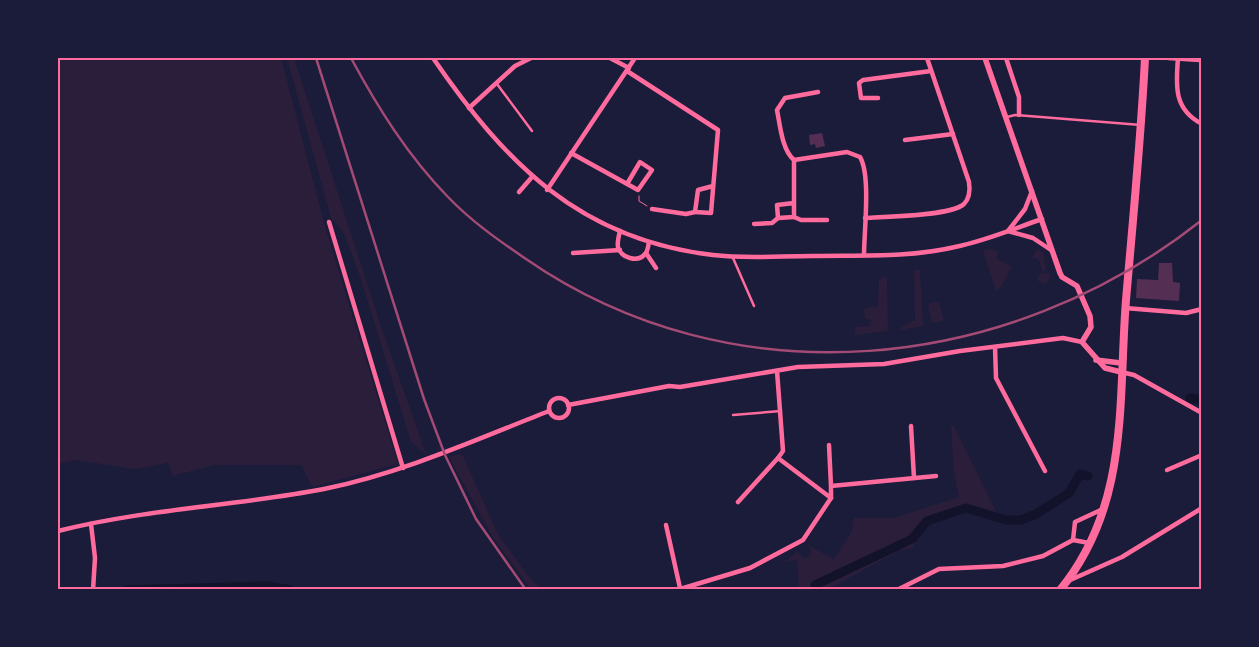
<svg xmlns="http://www.w3.org/2000/svg" width="1259" height="647" font-family="'IBM Plex Sans',sans-serif">
	<rect width="100%" height="100%" fill="#1b1b3a"/>
	<g fill="#2a1e3b">
		<path d="M58,58H281L326,230L398,464L312,487L301,465H215L173,476L168,463L133,469L77,460L58,464Z"/>
		<path d="M287,58H294L382,329L426,454L411,442L361,279L344,233L331,218Z"/>
		<path d="M990,249L999,251L996,258L1012,267L1000,288L996,291L983,251Z"/>
		<path d="M1038,249L1043,252L1046,269L1043,273L1039,260L1032,257Z"/>
		<path d="M914,270H920L923,326L901,330L900,328L915,320Z"/>
		<path d="M1040,273L1050,274L1049,281L1043,284L1037,280Z"/>
		<path d="M887,277L888,331L855,335V327L869,326L871,320L865,319L864,309L878,306L879,278Z"/>
		<path d="M939,302L944,321L932,323L928,306L930,303Z"/>
		<path d="M954,426L1000,520L963,511L927,525L912,548L898,551L836,585L825,589H796L799,588L797,560L785,562L797,552L803,558H809L811,551L808,545L834,559L851,533L854,518H894L959,497L954,472L951,427Z"/>
		<path d="M460,454L463,456L498,534L529,577L541,589H531L492,536L449,457Z"/>
	</g>
	<g fill="none" stroke-linecap="round" stroke-linejoin="round">
		<g stroke="#12122b" stroke-width="9">
			<path d="M1190,398L1202,400"/>
			<path d="M815,585L912,539L927,521L966,508L1006,520H1021L1036,514L1069,493L1080,474L1088,476"/>
			<path d="M126,590L267,586L291,590"/>
		</g>
	</g>
	<g fill="#542f53">
		<path d="M822,133L825,146L816,148L815,144L810,145L809,135Z"/>
		<path d="M1159,263H1172L1173,282L1180,283L1179,301L1136,298L1137,279L1158,280Z"/>
	</g>
	<g fill="none" stroke-linecap="round" stroke-linejoin="round">
		<path stroke="#ff6b9d" stroke-width="1" d="M639,196V201L647,206"/>
		<g stroke="#ff6b9d" stroke-width="2.5">
			<path d="M497,84L532,131"/>
			<path d="M1007,117L1015,115L1141,125"/>
			<path d="M733,258L754,306"/>
			<path d="M733,415L781,411"/>
		</g>
		<g stroke="#ff6b9d" stroke-width="4.5">
			<path d="M433,58C505,163 580,240 713,255C746,259 779,256 812,256C859,255 909,258 955,247C985,241 1013,229 1042,219"/>
			<path d="M610,58L629,68"/>
			<path d="M1006,58L1019,97V115"/>
			<path d="M1168,58L1200,60"/>
			<path d="M1178,58C1176,85 1173,109 1202,124"/>
			<path d="M627,71L718,130L711,213L695,212L698,190L713,186"/>
			<path d="M818,92L785,98L777,110C780,125 782,150 794,160L847,152L860,157C871,175 864,232 864,255"/>
			<path d="M878,98H861L859,83L863,80L931,71"/>
			<path d="M469,108L515,66L531,58"/>
			<path d="M905,140L953,134"/>
			<path d="M571,153L638,190L652,170L640,162L627,184"/>
			<path d="M547,190L635,58"/>
			<path d="M1032,191L1025,209L1008,231L1033,238L1051,250"/>
			<path d="M519,192L532,177"/>
			<path d="M794,203V217L778,218L777,205L794,203V160"/>
			<path d="M652,209L686,214L695,212"/>
			<path d="M794,217L801,220H827"/>
			<path d="M865,218C884,217 951,216 964,204C970,198 970,189 969,182L927,58"/>
			<path d="M329,222L403,468"/>
			<path d="M754,224L772,223L778,218"/>
			<path d="M620,231C619,235 617,242 618,247C621,258 638,263 645,254C648,251 648,246 649,242"/>
			<path d="M573,253L620,250"/>
			<path d="M646,253L656,268"/>
			<path d="M1125,308L1186,313L1202,309"/>
			<path d="M995,347L996,378L1045,471"/>
			<path d="M777,371L783,451L778,458L831,498"/>
			<path d="M1121,372L1134,375L1202,413"/>
			<circle cx="559" cy="408" r="10"/>
			<path d="M568,405L669,386L680,387L798,367L884,364L960,351L1063,338L1082,342"/>
			<path d="M911,426L914,478"/>
			<path d="M829,445L831,486"/>
			<path d="M1167,470L1202,455"/>
			<path d="M831,498V486L936,476"/>
			<path d="M738,502L778,458"/>
			<path d="M91,524L95,558L93,590"/>
			<path d="M666,525L680,588"/>
			<path d="M58,531C145,509 235,506 324,489C402,473 475,440 549,411"/>
			<path d="M1073,540L1075,522L1103,509"/>
			<path d="M1068,581L1122,557L1202,508"/>
			<path d="M677,590L750,568L803,540L831,498"/>
			<path d="M897,590L939,569L1003,566L1043,556L1073,540L1089,543"/>
		</g>
		<g stroke="#ff6b9d" stroke-width="5.5">
			<path d="M985,58L1060,273L1062,277L1077,286L1090,316L1091,327L1082,342L1105,368L1121,372"/>
			<path d="M1096,360L1121,363"/>
		</g>
		<path stroke="#ff6b9d" stroke-width="8" d="M1060,590C1130,505 1118,401 1126,300C1133,219 1141,138 1145,58"/>
		<g stroke="#a44b75" stroke-width="2.5">
			<path d="M316,58L424,399L445,455L476,519L526,590"/>
			<path d="M351,58C378,108 408,156 448,197C471,221 498,240 526,259C733,402 1008,374 1202,220"/>
		</g>
	</g>
	<rect width="1259" height="647" fill="none" stroke="#1b1b3a" stroke-width="118"/>
	<rect x="59" y="59" width="1141" height="529" fill="none" stroke="#ff6b9d" stroke-width="2"/>
</svg>
